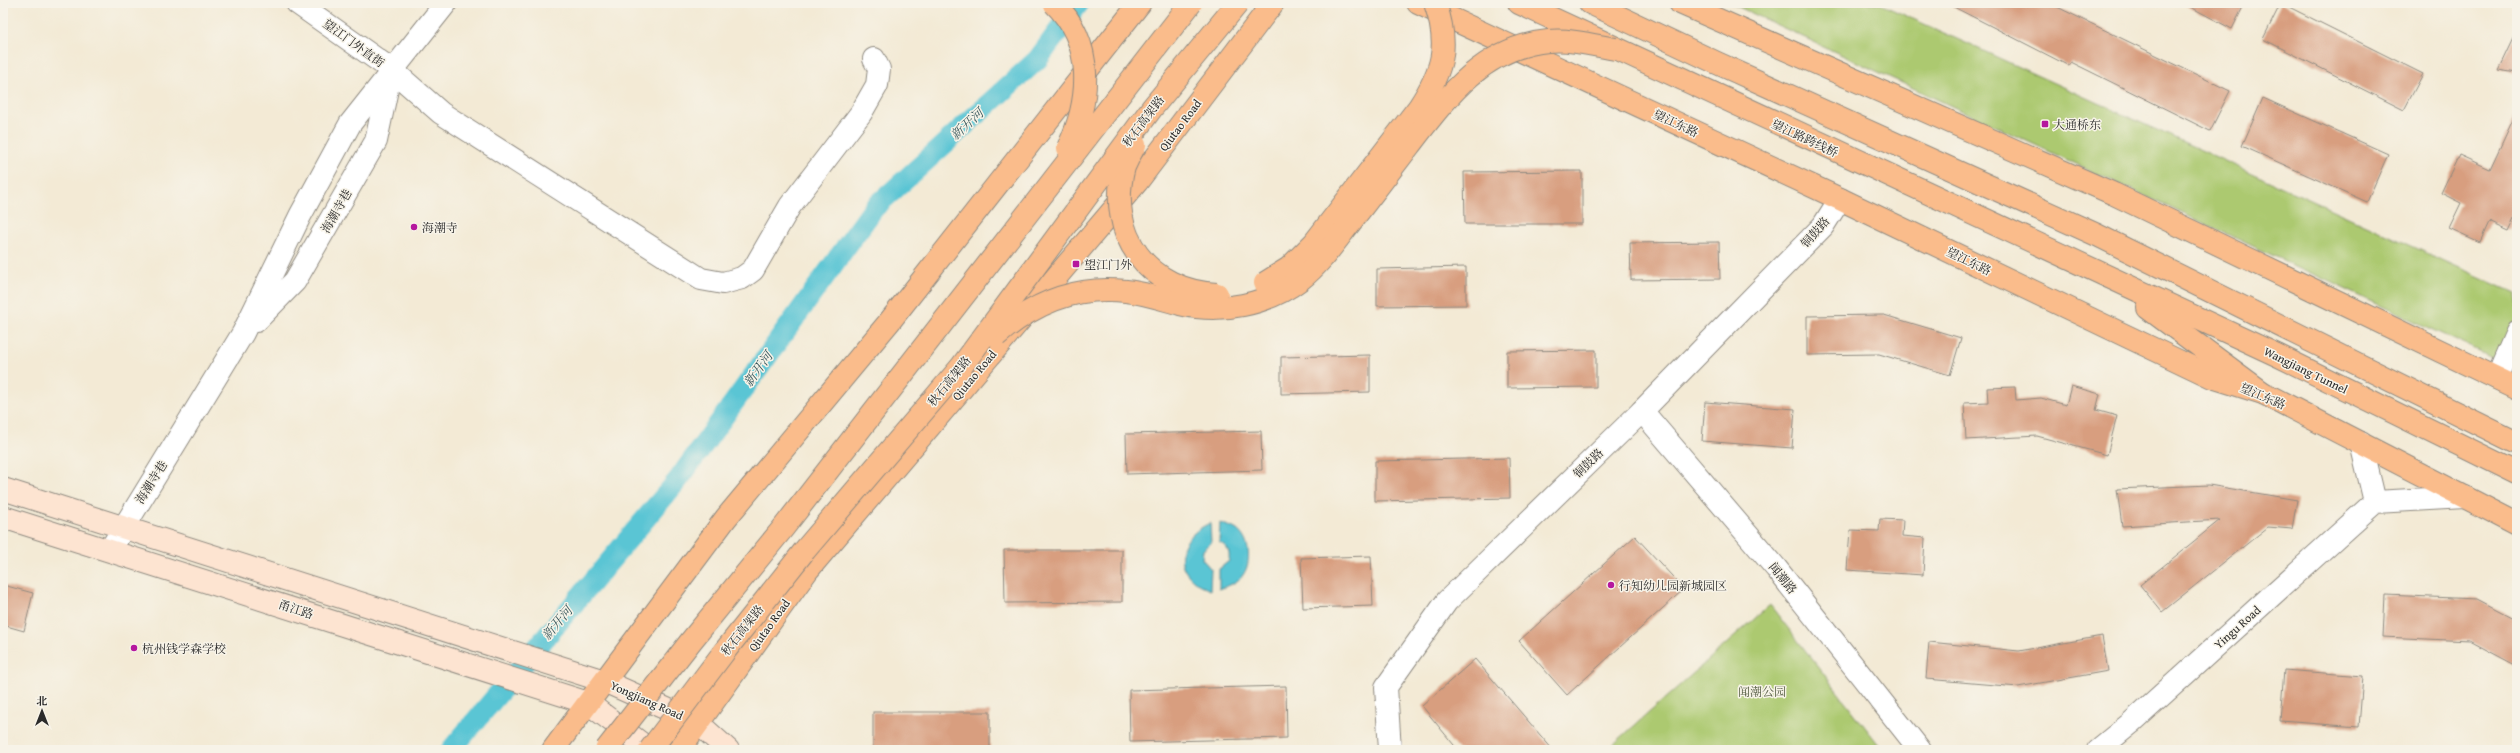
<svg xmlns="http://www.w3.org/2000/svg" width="2520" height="753" font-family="'Gentium Book Plus','Noto Serif SC',serif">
	<rect width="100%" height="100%" fill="#f7f3e8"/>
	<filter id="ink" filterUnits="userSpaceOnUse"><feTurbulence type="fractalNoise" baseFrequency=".025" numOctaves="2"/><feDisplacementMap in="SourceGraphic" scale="8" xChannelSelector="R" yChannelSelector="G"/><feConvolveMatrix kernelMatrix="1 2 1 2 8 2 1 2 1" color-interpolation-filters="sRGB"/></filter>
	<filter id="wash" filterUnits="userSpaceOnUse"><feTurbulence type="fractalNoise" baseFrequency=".012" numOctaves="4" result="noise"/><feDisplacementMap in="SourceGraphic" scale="16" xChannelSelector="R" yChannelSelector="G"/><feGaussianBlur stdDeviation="0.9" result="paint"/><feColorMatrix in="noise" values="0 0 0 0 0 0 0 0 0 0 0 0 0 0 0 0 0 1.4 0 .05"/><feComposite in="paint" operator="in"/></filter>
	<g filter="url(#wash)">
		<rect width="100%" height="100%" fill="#f3ead5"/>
		<g fill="#acc970" stroke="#6c7a4e">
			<path d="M1730,3H1878L2517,294V369Z"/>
			<path d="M1770,605L1883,750H1607Z"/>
		</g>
		<g fill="#5ac5d4" stroke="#427880">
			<path d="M1210,523L1211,543L1203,550L1202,559L1211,569L1210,590C1171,574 1173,540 1210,523Z"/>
			<path d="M1220,523C1225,525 1233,527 1237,530C1250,540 1252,562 1243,575C1237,583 1228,586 1219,589V569L1229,561C1230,551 1228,547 1219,542Z"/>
		</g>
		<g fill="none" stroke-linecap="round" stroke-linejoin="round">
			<path stroke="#5ac5d4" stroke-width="21" d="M451,750L678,480L874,208L1038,59L1079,3"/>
		</g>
		<g id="blocks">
			<g fill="#d89e7f">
				<path d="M1946,3H2049L2230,91L2210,131L2071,62L2069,66Z"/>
				<path d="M2183,3H2245L2232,29Z"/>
				<path d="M2281,3L2423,74L2404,110L2263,39Z"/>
				<path d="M2517,30V73L2498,70Z"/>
				<path d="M2263,98L2388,154L2367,202L2242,146Z"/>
				<path d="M2517,111V214L2509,231L2489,222L2480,242L2449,228L2461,203L2441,193L2459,155L2490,169Z"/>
				<path d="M1582,171V224H1465L1464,172Z"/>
				<path d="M1719,242L1720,279L1631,280L1630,243Z"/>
				<path d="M1466,267V305L1377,306V269Z"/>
				<path d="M1884,315L1961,338L1950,375L1879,354L1807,355V316Z"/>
				<path d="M1596,350V387L1507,388V351Z"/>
				<path d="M1370,355V392L1281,394V357Z"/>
				<path d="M2071,386L2100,394L2096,410L2117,416L2107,455L2037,436L1966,440L1964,403L1988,402L1987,388L2015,387L2016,400L2041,398L2066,405Z"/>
				<path d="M1705,402L1795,409L1792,448L1702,441Z"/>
				<path d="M1261,431L1262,470L1127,474L1126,434Z"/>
				<path d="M1509,458L1510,498L1375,501V461Z"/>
				<path d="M2209,485L2297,500L2292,529L2268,527L2162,612L2140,585L2220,520L2122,526L2117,489Z"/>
				<path d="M1880,519L1903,520L1902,536L1925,538L1923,575L1847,570L1850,530L1879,531Z"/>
				<path d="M1635,536L1684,589L1567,695L1519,641Z"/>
				<path d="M1004,550H1122V602L1005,603Z"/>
				<path d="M1371,556L1373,606L1303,608L1301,558Z"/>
				<path d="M3,585L33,593L24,631L3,625Z"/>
				<path d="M2385,595L2477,599L2517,620V666L2470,641L2383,637Z"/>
				<path d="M2102,636L2108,671L2018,687L1926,679L1929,642L2019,651Z"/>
				<path d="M1475,659L1553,750H1458L1422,706Z"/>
				<path d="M2284,670L2363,676L2359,727L2280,721Z"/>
				<path d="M1286,686L1287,738L1130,742L1129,690Z"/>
				<rect x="873" y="712" width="117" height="38"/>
			</g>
		</g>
	</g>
	<g filter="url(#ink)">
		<use href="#blocks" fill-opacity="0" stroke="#8f8a80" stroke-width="1"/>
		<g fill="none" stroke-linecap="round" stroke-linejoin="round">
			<g stroke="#8f8a80" stroke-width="24">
				<g id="minor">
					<path d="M392,70L441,113L701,279L723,283L742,278L753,270L790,206L861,113L877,85L879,69L874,59"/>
					<path d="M2497,378L2517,332"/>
					<path d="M1642,411L1776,568L1920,750"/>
					<path d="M2361,443L2375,502"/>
					<path d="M1390,750L1386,687L1447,601L1642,411L1728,323L1823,226L1840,199"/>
					<path d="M2098,750L2131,723L2375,502L2465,497"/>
				</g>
			</g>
			<g stroke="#8f8a80" stroke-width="24">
				<g id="tertiary">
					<path d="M297,3L392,70"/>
					<path d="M256,321L295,281L376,141L390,75"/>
					<path d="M110,550L243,333L300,216L350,124L446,3"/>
				</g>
			</g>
			<g stroke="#8f8a80" stroke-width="24">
				<g id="secondary">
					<path d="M3,489L604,681L698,723L728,750"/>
					<path d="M3,517L588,703L650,750"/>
				</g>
			</g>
			<g stroke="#8f8a80" stroke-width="24">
				<g id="primary">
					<path d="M1418,3L1840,199L2212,377L2263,393L2517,524"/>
					<path d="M1680,3L2114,194L2517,388"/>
					<path d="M553,750L726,518L890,321L1140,3"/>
					<path d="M679,750L807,571L1137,182L1273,3"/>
				</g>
			</g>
			<g stroke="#8f8a80" stroke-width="24">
				<g id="trunk">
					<path d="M1519,3L2279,356L2517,473"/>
					<path d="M1590,3L1717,63L2097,235L2517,443"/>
					<path d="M2148,308L2263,393"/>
				</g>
			</g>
			<use href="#minor" stroke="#fff" stroke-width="22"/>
			<use href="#tertiary" stroke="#fff" stroke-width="22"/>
			<use href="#secondary" stroke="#fde4d1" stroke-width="22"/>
			<use href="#primary" stroke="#fabc8b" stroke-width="22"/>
			<use href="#trunk" stroke="#fabc8b" stroke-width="22"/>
			<g stroke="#8f8a80" stroke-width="24" stroke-linecap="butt">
				<g id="trunk-bridge">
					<path d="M1054,3C1095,43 1091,100 1068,148"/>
					<path d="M1135,145C1131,152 1127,160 1124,167C1106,234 1148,291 1217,294"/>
					<path d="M1265,283L1289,268L1314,243L1419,107C1443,70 1450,46 1435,3"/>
					<path d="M996,336C1033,303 1075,285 1126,291C1145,293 1162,299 1180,304C1221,314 1267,305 1301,279C1320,264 1335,242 1350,223C1370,197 1390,171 1409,146C1446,98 1483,47 1548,41C1571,39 1593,45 1615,49"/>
					<path d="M606,750L691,641L784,527L1191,3"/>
					<path d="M650,750L724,652L805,550L961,367L1152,108L1238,3"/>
				</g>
			</g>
			<use href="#trunk-bridge" stroke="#fabc8b" stroke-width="22"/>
		</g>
	</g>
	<g fill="#b5179e" stroke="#f7f3e8" stroke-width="1.5">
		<rect x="2041" y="120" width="8" height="8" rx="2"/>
		<circle cx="414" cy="227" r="4"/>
		<rect x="1072" y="260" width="8" height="8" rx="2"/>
		<circle cx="1611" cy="585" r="4"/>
		<circle cx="134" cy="648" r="4"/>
	</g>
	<g text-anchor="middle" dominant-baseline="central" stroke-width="3" stroke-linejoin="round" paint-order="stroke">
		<g font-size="12" fill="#2b2b2b" stroke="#f7f3e8">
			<text transform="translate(354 43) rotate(36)">望江门外直街</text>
			<text transform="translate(1143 121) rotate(-53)">秋石高架路</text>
			<text transform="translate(1676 123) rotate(25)">望江东路</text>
			<text transform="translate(1180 125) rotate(-53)">Qiutao Road</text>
			<text transform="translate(1805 138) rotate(25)">望江路跨线桥</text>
			<text transform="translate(336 211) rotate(-60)">海潮寺巷</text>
			<text transform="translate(1815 232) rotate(-49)">铜鼓路</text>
			<text transform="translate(1969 261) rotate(26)">望江东路</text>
			<text transform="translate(2306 370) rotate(26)">Wangjiang Tunnel</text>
			<text transform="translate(974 375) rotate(-50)">Qiutao Road</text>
			<text transform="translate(949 381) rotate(-51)">秋石高架路</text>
			<text transform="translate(2263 396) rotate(23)">望江东路</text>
			<text transform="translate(1588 463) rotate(-44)">铜鼓路</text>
			<text transform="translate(151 482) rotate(-58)">海潮寺巷</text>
			<text transform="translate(1783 578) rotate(51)">闻潮路</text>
			<text transform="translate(296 609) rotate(18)">甬江路</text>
			<text transform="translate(769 625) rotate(-54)">Qiutao Road</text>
			<text transform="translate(2237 627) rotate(-42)">Yingu Road</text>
			<text transform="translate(742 630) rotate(-52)">秋石高架路</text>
			<text transform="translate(647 700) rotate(24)">Yongjiang Road</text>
		</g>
		<g font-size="12" fill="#2b2b2b" stroke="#f7f3e8" text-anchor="start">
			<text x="2053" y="124">大通桥东</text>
			<text x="422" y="227">海潮寺</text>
			<text x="1084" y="264">望江门外</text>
			<text x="1619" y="585">行知幼儿园新城园区</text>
			<text x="142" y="648">杭州钱学森学校</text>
		</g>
		<g font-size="12" fill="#525a40" stroke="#f7f3e8">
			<text x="1762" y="691">闻潮公园</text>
		</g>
		<g font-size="13" font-style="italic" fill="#39595e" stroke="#f7f3e8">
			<text transform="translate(967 124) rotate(-42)">新开河</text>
			<text transform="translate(758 369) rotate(-54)">新开河</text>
			<text transform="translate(557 623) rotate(-50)">新开河</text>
		</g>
	</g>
	<rect width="2520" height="753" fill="none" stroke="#f7f3e8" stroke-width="16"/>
	<g transform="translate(42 711)" stroke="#f7f3e8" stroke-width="3" paint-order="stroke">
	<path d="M0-3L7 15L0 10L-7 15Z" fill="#2b2b2b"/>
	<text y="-6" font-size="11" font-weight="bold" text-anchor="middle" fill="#2b2b2b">北</text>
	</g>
</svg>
